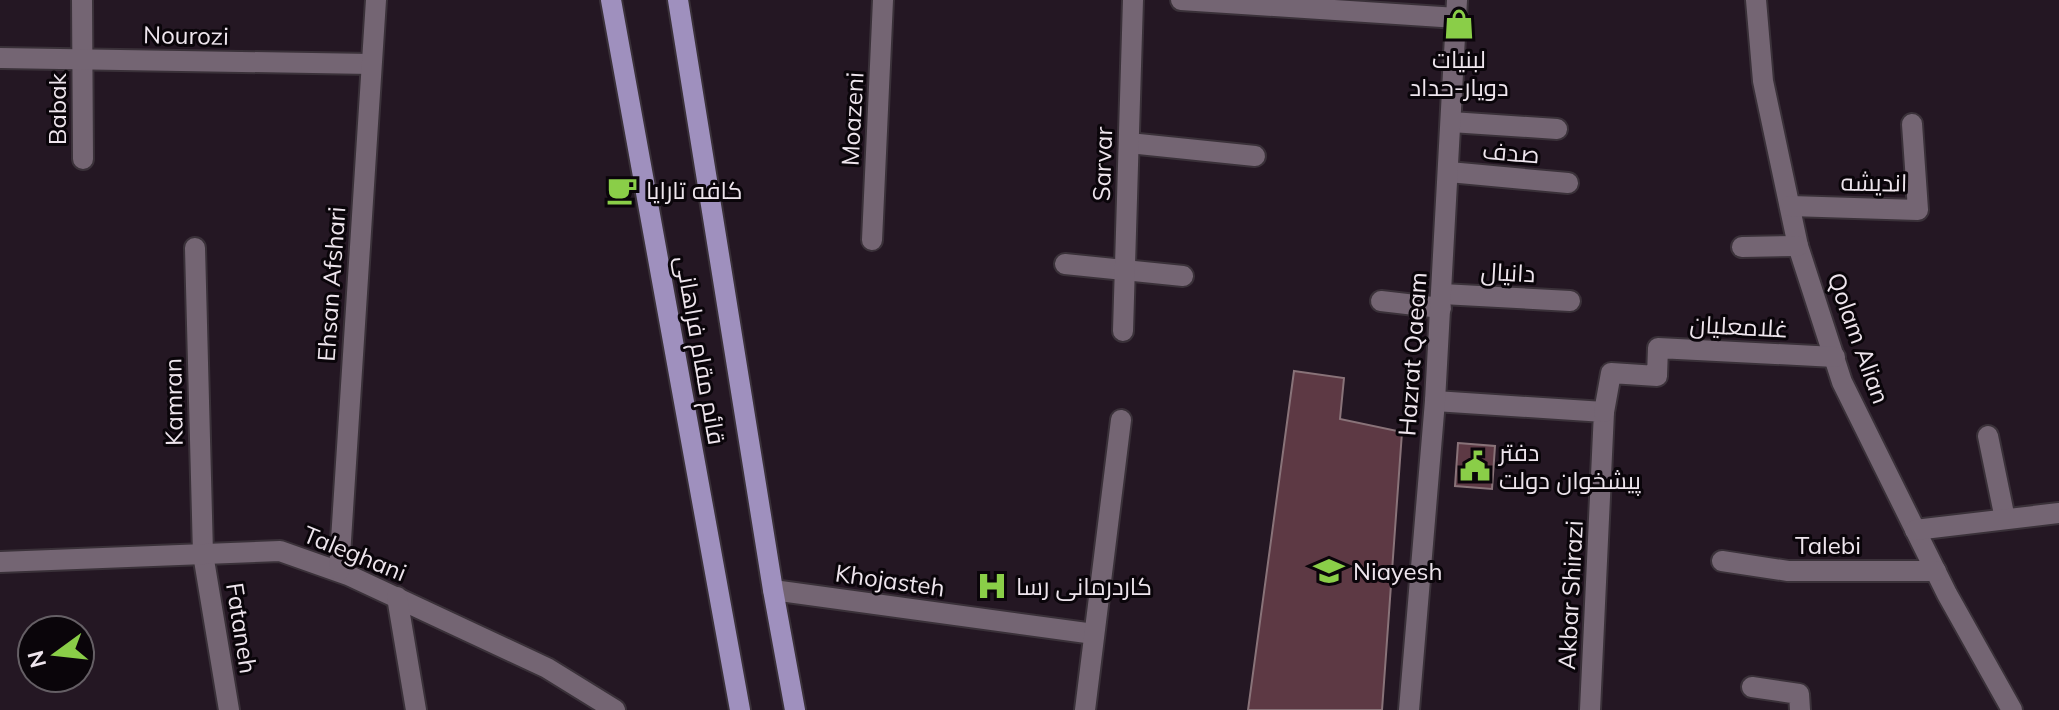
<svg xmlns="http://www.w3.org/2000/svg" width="2059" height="710" font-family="Mulish,Cairo,sans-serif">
	<rect width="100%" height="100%" fill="#241723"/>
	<g fill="#5d3944" stroke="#897379" stroke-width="2">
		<path d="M1294,371L1344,378L1340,419L1402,432L1382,710H1248Z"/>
		<path d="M1458,443L1495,446L1492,489L1455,486Z"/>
	</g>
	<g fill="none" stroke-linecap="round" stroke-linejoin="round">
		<g stroke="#3a3139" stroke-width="24">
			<g id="minor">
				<path d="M82,0L83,159"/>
				<path d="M1181,0L1457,18"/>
				<path d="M1756,0L1763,81L1798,246L1842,382L1947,594L2012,710"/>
				<path d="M0,58L371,64"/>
				<path d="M1451,122L1557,129"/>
				<path d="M1129,143L1255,156"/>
				<path d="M1449,172L1568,183"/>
				<path d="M1790,206L1918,210L1912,124"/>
				<path d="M872,240L883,0"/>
				<path d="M1742,247L1798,246"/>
				<path d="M195,248L203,554L229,710"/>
				<path d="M1065,264L1183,276"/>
				<path d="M1442,294L1570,301"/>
				<path d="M1381,301L1441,308"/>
				<path d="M1123,331L1133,0"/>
				<path d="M1435,401L1604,412L1590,710"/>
				<path d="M1604,412L1611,373L1657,376L1658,348L1835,357"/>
				<path d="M1988,436L2005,519"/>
				<path d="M1915,530L2059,513"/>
				<path d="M1722,561L1788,571H1936"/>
				<path d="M0,562L280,551L348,575L547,668L615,710"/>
				<path d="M339,571L376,0"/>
				<path d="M773,590L1094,634"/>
				<path d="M397,597L416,710"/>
				<path d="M1752,687L1799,694L1800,710"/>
				<path d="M1085,710L1121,420"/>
				<path d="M1409,710L1435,401L1457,0"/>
			</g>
		</g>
		<g stroke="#3a3139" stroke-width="24">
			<g id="major">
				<path d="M611,0L740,710"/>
				<path d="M678,0L773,590L795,710"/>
			</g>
		</g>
		<use href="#minor" stroke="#746573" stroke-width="20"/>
		<use href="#major" stroke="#9f90be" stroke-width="20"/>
	</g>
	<defs>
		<g id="shop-bare" transform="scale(2.4)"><path d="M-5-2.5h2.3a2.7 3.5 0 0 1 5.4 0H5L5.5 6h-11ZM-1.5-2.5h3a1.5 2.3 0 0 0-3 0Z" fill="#8ace48" stroke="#0a050a" stroke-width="2.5" paint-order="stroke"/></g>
		<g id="cafe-bare" transform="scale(2.4)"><path d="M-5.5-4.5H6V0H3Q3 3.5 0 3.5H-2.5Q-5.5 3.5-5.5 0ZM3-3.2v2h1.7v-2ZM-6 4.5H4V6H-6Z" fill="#8ace48" stroke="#0a050a" stroke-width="2.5" paint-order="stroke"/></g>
		<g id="civic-bare" transform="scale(2.4)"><path d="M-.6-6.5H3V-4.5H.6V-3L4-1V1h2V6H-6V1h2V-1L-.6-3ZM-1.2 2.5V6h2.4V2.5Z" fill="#8ace48" stroke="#0a050a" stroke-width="2.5" paint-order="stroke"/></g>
		<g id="school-bare" transform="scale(2.4)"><path d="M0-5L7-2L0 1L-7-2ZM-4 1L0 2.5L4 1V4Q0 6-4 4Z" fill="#8ace48" stroke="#0a050a" stroke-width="2.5" paint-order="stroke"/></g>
		<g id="hospital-bare" transform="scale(2.4)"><path d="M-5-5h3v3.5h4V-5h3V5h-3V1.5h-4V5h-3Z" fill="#8ace48" stroke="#0a050a" stroke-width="2.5" paint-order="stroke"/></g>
	</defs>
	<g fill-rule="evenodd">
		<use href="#shop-bare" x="1459" y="24"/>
		<use href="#cafe-bare" x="622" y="190"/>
		<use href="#civic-bare" x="1475" y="466"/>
		<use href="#school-bare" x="1329" y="571"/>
		<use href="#hospital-bare" x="992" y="586"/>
	</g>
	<g text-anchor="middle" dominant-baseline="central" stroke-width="6" stroke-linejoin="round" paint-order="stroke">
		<g font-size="24" fill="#eee5ed" stroke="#0a050a">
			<text transform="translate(186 35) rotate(1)">Nourozi</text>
			<text transform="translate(57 109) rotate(-90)">Babak</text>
			<text transform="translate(852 119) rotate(-87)">Moazeni</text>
			<text transform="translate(1511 152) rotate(5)">صدف</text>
			<text transform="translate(1102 164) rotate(-88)">Sarvar</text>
			<text transform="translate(1874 182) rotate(1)">اندیشه</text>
			<text transform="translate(1508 272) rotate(3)">دانیال</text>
			<text transform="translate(331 284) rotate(-86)">Ehsan Afshari</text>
			<text transform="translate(1739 326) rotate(3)">غلامعلیان</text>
			<text transform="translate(1859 338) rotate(70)">Qolam Alian</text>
			<text transform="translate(701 350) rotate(80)">قائم مقام فراهانی</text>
			<text transform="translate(1412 354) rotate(-86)">Hazrat Qaeam</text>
			<text transform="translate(173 402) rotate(-91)">Kamran</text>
			<text x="1828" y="545">Talebi</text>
			<text transform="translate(355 553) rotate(22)">Taleghani</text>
			<text transform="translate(890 580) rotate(8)">Khojasteh</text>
			<text transform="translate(1570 595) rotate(-87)">Akbar Shirazi</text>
			<text transform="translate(242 628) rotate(81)">Fataneh</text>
		</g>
		<g font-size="24" fill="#eee5ed" stroke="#0a050a" text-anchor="start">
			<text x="1459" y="59" text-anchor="middle">لبنیات<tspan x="1459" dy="28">دویار-حداد</tspan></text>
			<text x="646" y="190">کافه تارایا</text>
			<text x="1499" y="452">دفتر<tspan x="1499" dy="28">پیشخوان دولت</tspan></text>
			<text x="1353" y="571">Niayesh</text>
			<text x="1016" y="586">کاردرمانی رسا</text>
		</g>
	</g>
	<g transform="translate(56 654) rotate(255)"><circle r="38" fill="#0a050a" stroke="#655f65" stroke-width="2"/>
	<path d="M0-6L14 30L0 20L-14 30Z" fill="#8ace48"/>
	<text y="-12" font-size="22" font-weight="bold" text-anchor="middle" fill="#eee5ed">N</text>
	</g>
</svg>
